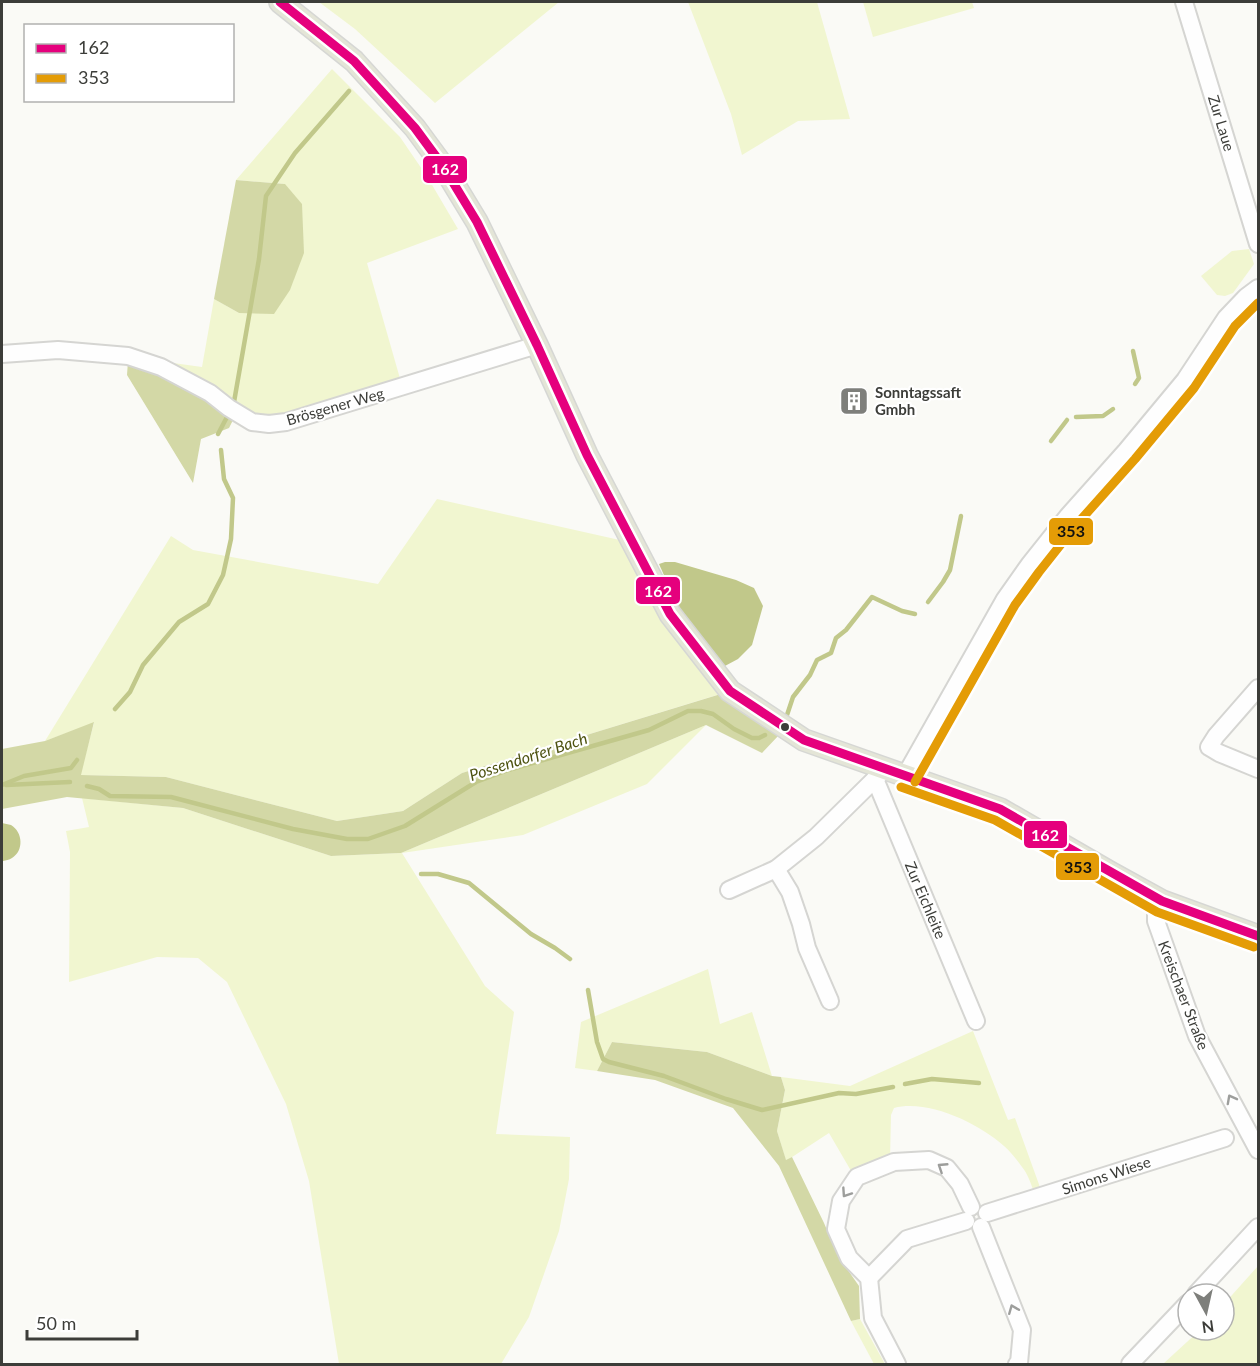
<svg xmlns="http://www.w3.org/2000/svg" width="1260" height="1366" font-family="Lato,sans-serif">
	<rect width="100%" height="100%" fill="#fafaf6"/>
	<g fill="#f1f6d0">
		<path d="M319,2H559L435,103L355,29Z"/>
		<path d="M688,2H817L850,119L798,121L742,155L731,114Z"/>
		<path d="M863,2H972L974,8L873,37Z"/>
		<path d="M332,69L400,137L428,178L458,229L367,263L401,382L286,417L257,415L166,362L202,367L214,299L239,313L285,184L236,180Z"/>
		<path d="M1249,249L1254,264L1233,293L1225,296L1217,295L1201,276L1232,251Z"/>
		<path d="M437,499L633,543L730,691L462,773L403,811L337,821L166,777L80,775L94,723L45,741L171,536L193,550L378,584Z"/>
		<path d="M706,725L647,784L523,835L402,853L485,986L514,1012L496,1134L570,1137L569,1179L559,1231L529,1317L501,1364H339L309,1181L286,1104L227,982L198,958L157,957L69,982L70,852L66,831L89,827L82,798L183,808L331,856L401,853Z"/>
		<path d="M708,969L720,1024L752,1012L772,1076L707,1052L612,1042L597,1071L575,1068L581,1022Z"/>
		<path d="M973,1031L1008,1120L1015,1118L1041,1190L1034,1192C1031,1184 1028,1174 1022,1167C1017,1160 1011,1152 1004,1146C978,1123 928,1099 894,1108L891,1115L890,1160L854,1176L829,1133L786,1161L777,1131L785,1090L781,1077L850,1086Z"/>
		<path d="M1258,1266V1364H1163L1200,1330H1224V1304Z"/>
		<path d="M860,1319L885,1364H874L851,1321Z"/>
	</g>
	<g fill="#d3d8a6">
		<path d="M236,180L285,184L302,204L304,253L290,290L274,314L239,313L214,299Z"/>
		<path d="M128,361L170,375L235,416L229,428L201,439L193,483L127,375Z"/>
		<path d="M724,693L779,735L762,753L706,725L401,853L331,856L183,808L67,797L2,809V749L45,741L94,722L81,775L166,777L337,821L403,811L462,773Z"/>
		<path d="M612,1042L707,1052L772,1076L781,1077L785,1090L777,1131L786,1160L792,1157L824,1223L838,1256L859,1286L860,1319L851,1321L779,1166L733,1108L655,1080L597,1071Z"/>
	</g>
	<g fill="#c1c88a">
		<path d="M665,562H675L736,580L754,588L763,606L752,645L738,659L723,667L692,628L675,600L659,564Z"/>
		<path d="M2,823C5,824 8,824 11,825C23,832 24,851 12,858C9,860 6,860 3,861H2Z"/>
	</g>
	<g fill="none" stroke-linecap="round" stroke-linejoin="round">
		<g stroke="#c1c88a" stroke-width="4.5">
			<path d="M1133,351L1139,378L1135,384"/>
			<path d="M234,402L259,259L266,196L295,153L349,91"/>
			<path d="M1076,417L1103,416L1113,409"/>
			<path d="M218,434L227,417"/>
			<path d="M1051,441L1067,420"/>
			<path d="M928,602L943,582L950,570L961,516"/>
			<path d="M115,709L130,692L143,665L179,622L208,604L223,575L231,539L233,498L224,479L221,450"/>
			<path d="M784,719L787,715L793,697L810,675L817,660L831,653L836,638L846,630L872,597L902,611L915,614"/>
			<path d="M2,785L24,776L71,768L77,760"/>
			<path d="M6,785L70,782"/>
			<path d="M87,786L99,789L110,796L171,797L293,829L347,839H368L405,826L476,782L508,770L649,730L688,711H701L713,714L734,729L752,738H759L765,735"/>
			<path d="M421,874H438L469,883L531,934L555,948L570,959"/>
			<path d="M588,990L597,1042L603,1059L609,1062L664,1076L726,1099L762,1110L839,1093L856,1094L893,1087"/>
			<path d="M905,1084L932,1079L979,1083"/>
		</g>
		<g stroke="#d5d5d2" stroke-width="20">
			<g id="minor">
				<path d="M1184,2L1258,244"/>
				<path d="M2,354L58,350L128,356L161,367L210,393L229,408L252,422L269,424L286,422L537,345"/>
				<path d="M1258,688L1216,736L1209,747L1219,753L1258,769"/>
				<path d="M905,776L1005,599L1029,565L1068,516L1126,451L1185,380L1226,318L1246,297L1258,288"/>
				<path d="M875,779L976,1021"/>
				<path d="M776,869L790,892L801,924L807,948L830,1001"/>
				<path d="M729,890L776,869L816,837L882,772"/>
				<path d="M1162,901L1156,912V921L1197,1036L1258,1150"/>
				<path d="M987,1213L1225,1138"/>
				<path d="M981,1227L1022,1330L1019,1363L1017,1364"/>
				<path d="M869,1278L907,1239L966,1221"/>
				<path d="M1196,1294L1258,1227"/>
				<path d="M897,1364L873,1318L869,1278L849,1258L836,1229L841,1201L857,1177L894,1162L929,1160L947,1168L960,1184L971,1207"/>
				<path d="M1130,1364L1188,1303"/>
			</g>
		</g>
		<g stroke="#d6d7d4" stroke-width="24">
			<path id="major" d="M280,2L354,61L415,128L443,166L477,222L537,345L587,455L670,614L730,691L804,740L1000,809L1111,873L1162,901L1258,936"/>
		</g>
		<use href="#minor" stroke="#fefefe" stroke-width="16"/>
		<use href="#major" stroke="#e4e5d7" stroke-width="21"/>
		<g stroke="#fff" stroke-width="14">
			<path id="bus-1" d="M280,2L354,61L415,128L443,166L477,222L537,345L587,455L670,614L730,691L804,740L1000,809L1162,901L1258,936"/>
		</g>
		<g stroke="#fff" stroke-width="14">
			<g id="bus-2">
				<path d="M915,782L1015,605L1039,572L1077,524L1135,459L1194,388L1235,326L1258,303"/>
				<path d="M901,787L995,820L1157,912L1254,947"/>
			</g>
		</g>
		<use href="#bus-1" stroke="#e5007d" stroke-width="9"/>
		<use href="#bus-2" stroke="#e49c06" stroke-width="9"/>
	</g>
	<defs><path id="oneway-chevron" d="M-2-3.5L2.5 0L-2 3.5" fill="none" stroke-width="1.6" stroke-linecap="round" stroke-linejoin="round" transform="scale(1.5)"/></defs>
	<g stroke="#9d9e9c">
		<use href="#oneway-chevron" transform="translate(1231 1099) rotate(-118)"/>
		<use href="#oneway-chevron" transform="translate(942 1167) rotate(-147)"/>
		<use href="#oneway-chevron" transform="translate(846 1193) rotate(124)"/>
		<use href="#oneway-chevron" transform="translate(1013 1309) rotate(-112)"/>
	</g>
	<defs>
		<g id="building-square" transform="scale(1.5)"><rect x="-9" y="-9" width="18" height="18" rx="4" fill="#7e7f7b" stroke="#fff"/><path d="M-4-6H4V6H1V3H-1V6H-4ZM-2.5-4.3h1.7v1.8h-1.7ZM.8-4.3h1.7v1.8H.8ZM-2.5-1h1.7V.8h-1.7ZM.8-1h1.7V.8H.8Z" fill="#fff"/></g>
	</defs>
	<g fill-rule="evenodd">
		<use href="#building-square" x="854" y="401"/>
	</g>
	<circle fill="#3c3d39" stroke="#fff" stroke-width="2" cx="785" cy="727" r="5"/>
	<g text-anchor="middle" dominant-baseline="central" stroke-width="4.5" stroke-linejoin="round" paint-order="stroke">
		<g font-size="15" fill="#3c3d39" stroke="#fff">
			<text transform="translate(1222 123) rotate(73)">Zur Laue</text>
			<text transform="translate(335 406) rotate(-16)">Brösgener Weg</text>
			<text transform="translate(926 900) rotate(67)">Zur Eichleite</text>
			<text transform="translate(1184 995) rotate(69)">Kreischaer Straße</text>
			<text transform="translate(1106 1175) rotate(-18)">Simons Wiese</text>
		</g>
		<g font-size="15" font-weight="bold" fill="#3c3d39" stroke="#fff" text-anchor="start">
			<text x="875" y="392">Sonntagssaft<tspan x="875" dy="17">Gmbh</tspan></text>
		</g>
		<g font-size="16" font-style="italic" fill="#4d5210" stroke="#fff">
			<text transform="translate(528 756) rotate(-18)">Possendorfer Bach</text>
		</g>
	</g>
	<g stroke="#fff" stroke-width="2">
		<rect x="422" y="155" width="46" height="29" rx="6" fill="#e5007d"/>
		<rect x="1048" y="517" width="46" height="29" rx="6" fill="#e49c06"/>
		<rect x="635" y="576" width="46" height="29" rx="6" fill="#e5007d"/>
		<rect x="1023" y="820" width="45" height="29" rx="6" fill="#e5007d"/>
		<rect x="1055" y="852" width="45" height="29" rx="6" fill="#e49c06"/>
	</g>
	<g font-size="16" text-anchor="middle" font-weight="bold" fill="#fff">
		<text x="445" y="175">162</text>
		<text x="658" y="597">162</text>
		<text x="1045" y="841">162</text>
	</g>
	<g font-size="16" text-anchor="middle" font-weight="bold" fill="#111">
		<text x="1071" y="537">353</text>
		<text x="1078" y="873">353</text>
	</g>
	<rect width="1260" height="1366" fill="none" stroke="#3c3d39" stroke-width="6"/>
	<rect x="24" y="24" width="210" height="78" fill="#ffffff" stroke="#b1b1b0" stroke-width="1.5"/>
	<rect x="36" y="44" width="30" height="9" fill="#e5007d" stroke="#b1b1b0" stroke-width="1.5"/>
	<text x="78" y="54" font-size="18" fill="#3c3d39">162</text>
	<rect x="36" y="74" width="30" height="9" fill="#e49c06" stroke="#b1b1b0" stroke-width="1.5"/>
	<text x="78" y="84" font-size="18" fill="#3c3d39">353</text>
	<g transform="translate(1206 1312) rotate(172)"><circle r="28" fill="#ffffff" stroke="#b1b1b0" stroke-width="1.5"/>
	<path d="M0-4.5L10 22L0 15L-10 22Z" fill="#7e7f7b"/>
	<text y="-9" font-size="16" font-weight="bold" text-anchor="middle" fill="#3c3d39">N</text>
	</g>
	<path d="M27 1330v9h110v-9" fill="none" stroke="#3c3d39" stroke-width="3"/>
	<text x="36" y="1330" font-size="18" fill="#3c3d39" stroke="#ffffff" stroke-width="4.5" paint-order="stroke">50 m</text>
</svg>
